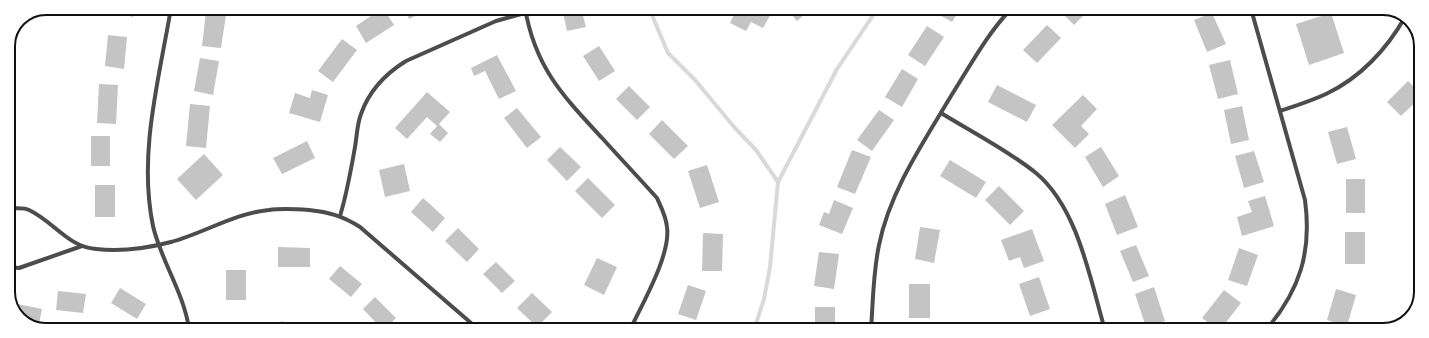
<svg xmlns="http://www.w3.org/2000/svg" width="1429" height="338" font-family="Signika,sans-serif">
	<rect width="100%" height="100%" fill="#fff"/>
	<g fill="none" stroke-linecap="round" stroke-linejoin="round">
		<g stroke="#d9d9d9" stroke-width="4">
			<path d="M649,8L668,53L695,80L735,128L756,150L778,182"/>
			<path d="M282,323L285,329"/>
			<path d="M754,330L764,299L770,267L778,182L837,69L878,8"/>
		</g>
	</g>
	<g fill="#c4c4c4">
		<path d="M116,8H136L133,17L115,11Z"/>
		<path d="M383,8L394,25L366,43L356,26Z"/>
		<path d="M404,8H431L409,19Z"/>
		<path d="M562,8H581L586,27L567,31Z"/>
		<path d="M737,8H765L772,12L763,28L751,22L746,31L730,23Z"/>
		<path d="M786,8H812L797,21Z"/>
		<path d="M939,9H960L952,22L936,13Z"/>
		<path d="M1063,9H1090L1074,25L1060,11Z"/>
		<path d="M206,12L226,15L221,48L202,46Z"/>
		<path d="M1212,13L1226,44L1207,52L1194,20Z"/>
		<path d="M1331,13L1344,53L1309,65L1296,24Z"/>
		<path d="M23,17L21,29L16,28L19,19Z"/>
		<path d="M1047,25L1061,38L1037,63L1023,50Z"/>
		<path d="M927,26L944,37L925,66L908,55Z"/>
		<path d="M108,35L127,37L124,69L105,66Z"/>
		<path d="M342,39L357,50L333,82L318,71Z"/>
		<path d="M599,46L615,71L599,81L583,56Z"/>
		<path d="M497,55L516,91L499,99L485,71L474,76L471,68Z"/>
		<path d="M200,58L219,61L213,95L194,91Z"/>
		<path d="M1230,60L1238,94L1218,99L1209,65Z"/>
		<path d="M902,69L918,79L902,107L885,97Z"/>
		<path d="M1408,81L1421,94V97L1401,116L1387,102Z"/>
		<path d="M99,84L118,85L116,124L97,123Z"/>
		<path d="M997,85L1036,105L1027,122L988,102Z"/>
		<path d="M629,86L650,107L637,120L616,99Z"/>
		<path d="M312,90L328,95L320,122L289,113L295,93L310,98Z"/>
		<path d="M427,92L450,112L439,124L448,133L440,142L430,134L437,126L427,117L407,139L395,128Z"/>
		<path d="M1083,95L1097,109L1081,126L1089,134L1075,148L1052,125Z"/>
		<path d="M190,104L210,106L206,148L186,146Z"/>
		<path d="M1242,106L1249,140L1231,144L1224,110Z"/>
		<path d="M517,108L541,137L527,148L504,118Z"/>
		<path d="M879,110L894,120L872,151L857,140Z"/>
		<path d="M662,120L688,146L674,159L649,134Z"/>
		<path d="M1347,127L1356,159L1337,164L1328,132Z"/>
		<rect x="91" y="136" width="19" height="30"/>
		<path d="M307,141L315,158L282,174L273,158Z"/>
		<path d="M560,147L581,167L567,181L547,160Z"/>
		<path d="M1101,147L1119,176L1103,187L1085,157Z"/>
		<path d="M852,150L871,157L855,194L837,187Z"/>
		<path d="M1254,151L1264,182L1244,188L1235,156Z"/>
		<path d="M204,154L223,175L196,200L177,179Z"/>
		<path d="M950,160L986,182L976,198L940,176Z"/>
		<path d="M404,164L410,191L385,197L379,170Z"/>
		<path d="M707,165L719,202L700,208L688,171Z"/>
		<path d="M588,178L615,205L602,218L575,191Z"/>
		<rect x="1346" y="179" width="19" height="34"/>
		<rect x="95" y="185" width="20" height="32"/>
		<path d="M999,186L1024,211L1010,225L985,200Z"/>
		<path d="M1125,195L1138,227L1117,235L1105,204Z"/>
		<path d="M1265,196L1274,226L1242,236L1237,217L1252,212L1248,201Z"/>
		<path d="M423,198L445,218L433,232L411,212Z"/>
		<path d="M834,200L853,208L842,234L819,225L824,212L829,214Z"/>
		<path d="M920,227L940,230L934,263L915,259Z"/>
		<path d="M458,228L479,249L467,262L445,241Z"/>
		<path d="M1032,229L1044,261L1024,268L1020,257L1009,261L1001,240Z"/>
		<rect x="1345" y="232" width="20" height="32"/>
		<path d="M703,233L723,234L722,271H702Z"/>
		<path d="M1136,245L1149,276L1133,282L1120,251Z"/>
		<path d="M278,247L310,248V267H278Z"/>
		<path d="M1239,248L1258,255L1247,286L1228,280Z"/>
		<path d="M819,252L839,254L834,289L814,286Z"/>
		<path d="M597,258L617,267L604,295L584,285Z"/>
		<path d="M496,262L515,281L502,293L483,274Z"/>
		<path d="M340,266L362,284L351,297L329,279Z"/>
		<rect x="226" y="270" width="20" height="30"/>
		<path d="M1039,277L1050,309L1030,316L1019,284Z"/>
		<rect x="909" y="284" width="21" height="34"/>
		<path d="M688,285L706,291L696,320L678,314Z"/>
		<path d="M1154,287L1165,321L1146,327L1135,294Z"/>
		<path d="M120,288L146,304L137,319L111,303Z"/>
		<path d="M1336,289L1356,295L1347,326L1327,320Z"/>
		<path d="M1224,290L1241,303L1220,330H1218L1202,318Z"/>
		<path d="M58,291L86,294L83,313L56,310Z"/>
		<path d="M532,293L552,312L537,327L517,308Z"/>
		<path d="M375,297L396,318L385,329H382L363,309Z"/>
		<path d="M13,303L42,309L38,329L18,317L13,306Z"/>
		<rect x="815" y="307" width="20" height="23"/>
	</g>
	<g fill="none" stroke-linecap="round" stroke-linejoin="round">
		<g stroke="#4c4c4c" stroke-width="4">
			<path d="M171,8C159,79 138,154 153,226C161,261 184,293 189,329"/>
			<path d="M525,8C535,68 564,97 603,139C621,159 639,178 657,198C661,207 666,216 667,227C671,255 642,304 630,330"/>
			<path d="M1251,9L1305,200C1312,252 1300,290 1266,330"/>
			<path d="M1280,111C1295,106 1311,101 1326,94C1360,78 1387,49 1405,17"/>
			<path d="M941,113C972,132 1009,151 1036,173C1078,208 1090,279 1105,330"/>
			<path d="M8,208C14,209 24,207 29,210C53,221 68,247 96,249C121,252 148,248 171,242C204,233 235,213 269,210C282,208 296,209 309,210C328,212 343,216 360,227L478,329"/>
			<path d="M340,216C347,193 351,170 355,147C357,136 357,124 361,114C369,91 385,74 406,61L496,21L525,13"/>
			<path d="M8,267L19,268L82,246"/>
			<path d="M871,330C873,302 873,273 879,245C890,191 923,143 951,96C970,66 987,34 1011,9"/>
		</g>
	</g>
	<path d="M0 0H1429V338H0ZM46 15H1383A31 31 0 0 1 1414 46V292A31 31 0 0 1 1383 323H46A31 31 0 0 1 15 292V46A31 31 0 0 1 46 15Z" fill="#fff" fill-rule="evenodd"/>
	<path fill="none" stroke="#111" stroke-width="2" d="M46 15H1383A31 31 0 0 1 1414 46V292A31 31 0 0 1 1383 323H46A31 31 0 0 1 15 292V46A31 31 0 0 1 46 15Z"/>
</svg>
